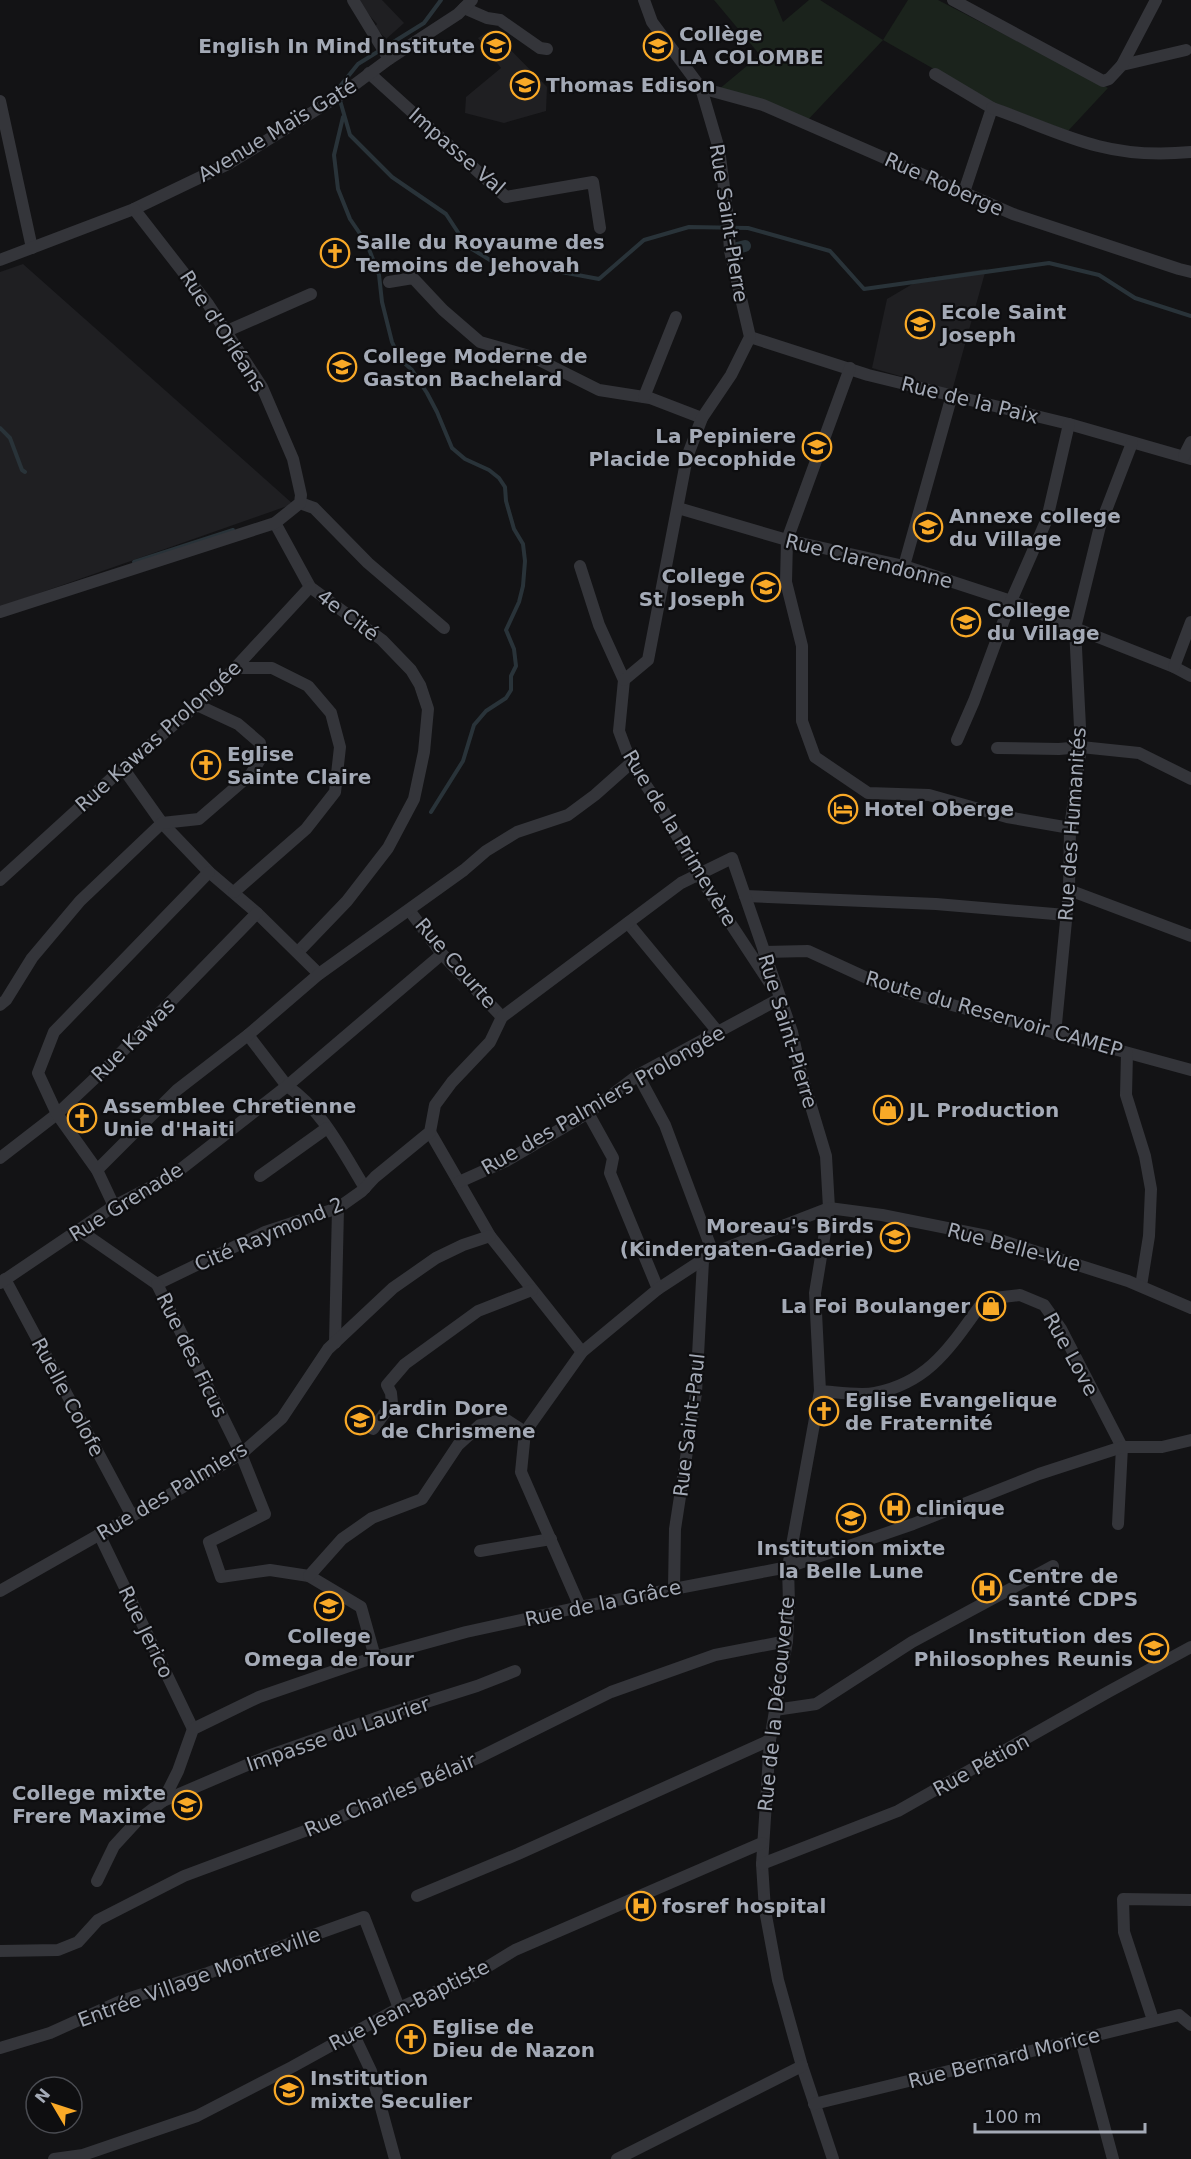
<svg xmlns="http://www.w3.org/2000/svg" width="1191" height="2159" font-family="'DejaVu Sans',sans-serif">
	<rect width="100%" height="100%" fill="#131315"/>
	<g fill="#1f1f22">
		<path d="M356,0H382L404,23L386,39L375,27L377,24Z"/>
		<path d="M491,30L547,87L546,111L504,123L465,113L466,97L501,68L478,38Z"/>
		<path d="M23,264L293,504L0,607V272Z"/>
		<path d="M986,269L952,391L872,368L887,299L921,279Z"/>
	</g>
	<path fill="#1b231c" d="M714,0H774L783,22L809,0H820L883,40L908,0H938L1108,88L1068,131L990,101L883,40L805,123L718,90L760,55Z"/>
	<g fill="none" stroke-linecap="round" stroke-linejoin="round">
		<g stroke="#293339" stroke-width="4">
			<path d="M441,0L424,23L358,64L337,90L350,135L392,177L446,214L467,246L503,268H540L599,279L644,240L689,227L748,228L830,251L864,289L1049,263L1099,275L1135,298L1191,316"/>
			<path d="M343,117L334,155L338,189L350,219L367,244L379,275L382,302L392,342L400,359L412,370L427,393L437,412L452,448L465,459L489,470L499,478L505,487L506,501L514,529L523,544L525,561L523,586L519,602L506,630L514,649L516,666L511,676V690L506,698L486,711L474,725L463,761L431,812"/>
			<path d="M0,428L10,438L22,470L25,472"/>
			<path d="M134,562L233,530"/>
		</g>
		<path stroke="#293339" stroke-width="12" d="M733,249L745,246"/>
		<g stroke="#34353a" stroke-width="12">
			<path d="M353,0L389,59"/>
			<path d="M953,0L1103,81L1109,79L1122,65L1186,50"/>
			<path d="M464,8L487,18L500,20L540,48L547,49"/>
			<path d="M1122,65L1156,0"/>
			<path d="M369,73L506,197L593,182L600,228"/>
			<path d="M935,74L992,108L964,192"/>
			<path d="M701,88L763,105L1013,214L1179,269L1191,272"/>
			<path d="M0,101L32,248"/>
			<path d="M992,108C1027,120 1062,137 1098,146C1129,154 1160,155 1191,152"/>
			<path d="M0,260L134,209L230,163L342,94L389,59L458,14L472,0"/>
			<path d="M389,282L413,278L443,310L480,342L533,357L599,390L650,398L702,418"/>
			<path d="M227,331L311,294"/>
			<path d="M750,337L868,375L1069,424L1191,459"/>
			<path d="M850,368L787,540L786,582L802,646V721L815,757L868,793L929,795L1007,817L1070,828"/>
			<path d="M644,397L676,317"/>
			<path d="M1184,456L1191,442"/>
			<path d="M300,503L314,508L368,563L444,628"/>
			<path d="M678,508L787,540L904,566L1011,601L1075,628L1174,667L1191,676"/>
			<path d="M275,523L310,587L382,640L411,670L420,685L428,709L424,752L414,799L388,848L347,901L298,952"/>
			<path d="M580,566L599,625L624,680L619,731L631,763L664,812L698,874L771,985"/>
			<path d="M904,566L952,395"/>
			<path d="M0,612L275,523L300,503L301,495L293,459L262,387L208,304L134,209"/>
			<path d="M1174,667L1191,622"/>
			<path d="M624,680L648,660L687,457L702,418L731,375L750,337L730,251L728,218L719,149L701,88L652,22L644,0"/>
			<path d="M957,740L974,701L1011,601L1047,519L1069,424"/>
			<path d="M997,748L1059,749L1081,747L1139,753L1191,779"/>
			<path d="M123,768L162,823L209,872L257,913L319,974"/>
			<path d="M0,880L123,768L197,705L235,668L310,587"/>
			<path d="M1069,890L1191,936"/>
			<path d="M234,892L306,829L335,792L340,747L331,713L308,686L272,668H235"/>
			<path d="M745,896L936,904L1066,915"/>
			<path d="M409,910L442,954L502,1017"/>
			<path d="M628,923L718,1032"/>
			<path d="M764,952L808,951L869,979L908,993L1191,1070"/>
			<path d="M0,1005L6,1000L32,958L80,901L162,823L199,819L251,774L261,758L260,743L238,724L197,705"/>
			<path d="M1055,1034L1069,890L1070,828L1081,747L1075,628L1100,526L1132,443"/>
			<path d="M248,1035L287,1086C321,1108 344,1154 365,1188"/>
			<path d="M1127,1053L1126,1095L1145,1156L1151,1189L1149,1236L1141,1286"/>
			<path d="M638,1075L665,1125L713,1253"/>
			<path d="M588,1113L613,1158L610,1173L658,1289"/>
			<path d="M430,1132L490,1236L582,1352"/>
			<path d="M0,1158L57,1114L109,1065L257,913"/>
			<path d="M97,1170L177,1090L248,1035L319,974L464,870L486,851L517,832L568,815L595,795L631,763"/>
			<path d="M260,1176L327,1128"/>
			<path d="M459,1182L506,1161L588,1113L638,1075L779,999"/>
			<path d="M114,1206L97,1170L57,1114L38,1073L54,1032L209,872"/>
			<path d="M79,1230L157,1284L265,1232L338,1208L362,1191L375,1177L430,1132L435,1105L452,1082L490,1042L502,1017L681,883L732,858L792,1032L801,1073L826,1156L829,1208L815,1293L820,1391L788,1567L789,1604L787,1641L770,1740L762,1864L765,1910L778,1980L802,2066L833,2159"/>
			<path d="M5,1279L132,1516"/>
			<path d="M0,1283L114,1206L172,1176L287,1086L442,954"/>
			<path d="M157,1284L241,1454L265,1514L209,1542L221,1577L270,1570L309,1576L361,1607L375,1657"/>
			<path d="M335,1343L338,1208"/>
			<path d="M820,1391C836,1392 860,1396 875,1393C932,1382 953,1342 985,1299L1020,1295L1044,1305L1061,1329L1122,1447L1118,1524"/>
			<path d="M373,1429L392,1403L391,1393L387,1385L405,1364L478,1311L532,1290"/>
			<path d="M99,1534L193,1729"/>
			<path d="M480,1551L551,1539"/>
			<path d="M309,1576L342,1539L372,1518L422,1499L458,1445L480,1425L505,1419L525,1432"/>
			<path d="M674,1588L675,1529L696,1393L703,1261"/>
			<path d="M0,1591L241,1454L282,1418L328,1349L393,1288L436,1258L463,1245L490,1236"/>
			<path d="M580,1607L521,1472L525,1432L582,1352L658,1289L713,1253L829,1208L882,1215L987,1236L1128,1281L1191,1308"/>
			<path d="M775,1710L816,1704L912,1642L1053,1566"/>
			<path d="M163,1801L268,1756L382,1716L477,1686L515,1671"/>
			<path d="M762,1864L898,1811L1108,1692L1191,1647"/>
			<path d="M97,1881L114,1846L137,1821L163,1801L178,1771L193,1729L259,1697L375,1657L466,1632L580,1607L788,1567L913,1524L1039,1474L1122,1447H1162L1191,1440"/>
			<path d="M417,1896L518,1854L770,1740"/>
			<path d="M0,1951L58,1950L78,1942L98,1920L184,1876L321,1825L480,1757L611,1692L715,1655L787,1641"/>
			<path d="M1153,2020L1124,1932L1123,1899L1191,1900"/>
			<path d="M353,2033L371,2071L395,2159"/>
			<path d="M1081,2040L1113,2159"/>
			<path d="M0,2048L50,2033L121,2001L208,1973L364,1917L399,2008"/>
			<path d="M814,2104L1179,2015L1191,2025"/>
			<path d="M54,2159L83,2155L197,2116L292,2067L399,2008L474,1975L515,1950L762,1843"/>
			<path d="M617,2159L802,2066"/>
		</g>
	</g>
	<defs>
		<g id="school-ring" transform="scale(1.5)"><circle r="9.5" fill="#0e0e10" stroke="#f9a927" stroke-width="1.5"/><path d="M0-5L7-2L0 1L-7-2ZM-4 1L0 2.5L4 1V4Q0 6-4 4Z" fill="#f9a927"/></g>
		<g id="university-ring" transform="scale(1.5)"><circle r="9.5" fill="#0e0e10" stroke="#f9a927" stroke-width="1.5"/><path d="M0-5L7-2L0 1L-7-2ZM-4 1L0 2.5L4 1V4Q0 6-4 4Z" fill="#f9a927"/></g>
		<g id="church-ring" transform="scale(1.5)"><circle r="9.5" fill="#0e0e10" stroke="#f9a927" stroke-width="1.5"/><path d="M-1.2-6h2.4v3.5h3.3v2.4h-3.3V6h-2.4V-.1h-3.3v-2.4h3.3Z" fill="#f9a927"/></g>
		<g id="hotel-ring" transform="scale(1.5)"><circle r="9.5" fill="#0e0e10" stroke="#f9a927" stroke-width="1.5"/><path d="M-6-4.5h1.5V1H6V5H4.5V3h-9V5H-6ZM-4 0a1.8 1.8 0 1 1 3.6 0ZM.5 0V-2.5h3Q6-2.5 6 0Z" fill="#f9a927"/></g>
		<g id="shop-ring" transform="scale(1.5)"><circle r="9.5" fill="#0e0e10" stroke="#f9a927" stroke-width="1.5"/><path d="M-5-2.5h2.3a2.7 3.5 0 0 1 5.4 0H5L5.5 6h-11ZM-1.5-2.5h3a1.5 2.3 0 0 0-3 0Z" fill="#f9a927"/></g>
		<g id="hospital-ring" transform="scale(1.5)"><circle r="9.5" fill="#0e0e10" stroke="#f9a927" stroke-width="1.5"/><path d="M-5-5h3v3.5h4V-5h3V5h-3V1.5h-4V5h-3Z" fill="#f9a927"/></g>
	</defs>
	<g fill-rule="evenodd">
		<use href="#school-ring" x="496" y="46"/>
		<use href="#university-ring" x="658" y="46"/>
		<use href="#school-ring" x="525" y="85"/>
		<use href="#church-ring" x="335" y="253"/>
		<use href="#school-ring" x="920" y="324"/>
		<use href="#school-ring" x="342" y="367"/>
		<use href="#school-ring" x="817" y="447"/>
		<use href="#university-ring" x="928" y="527"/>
		<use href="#school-ring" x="766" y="587"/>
		<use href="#university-ring" x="966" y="622"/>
		<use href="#church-ring" x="206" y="765"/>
		<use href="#hotel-ring" x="843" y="809"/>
		<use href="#shop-ring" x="888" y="1110"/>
		<use href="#church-ring" x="82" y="1118"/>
		<use href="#school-ring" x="895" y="1237"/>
		<use href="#shop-ring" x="991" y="1306"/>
		<use href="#church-ring" x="824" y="1411"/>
		<use href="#school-ring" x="360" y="1420"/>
		<use href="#hospital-ring" x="895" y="1508"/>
		<use href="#school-ring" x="851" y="1518"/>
		<use href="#hospital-ring" x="987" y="1588"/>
		<use href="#school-ring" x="329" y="1606"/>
		<use href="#university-ring" x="1154" y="1648"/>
		<use href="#school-ring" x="187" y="1805"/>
		<use href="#hospital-ring" x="641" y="1906"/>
		<use href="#church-ring" x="411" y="2039"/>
		<use href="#school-ring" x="289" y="2090"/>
	</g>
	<g text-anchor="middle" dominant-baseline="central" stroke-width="4.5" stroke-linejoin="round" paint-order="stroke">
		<g font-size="20" font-weight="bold" fill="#a4aab6" stroke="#0e0e10" text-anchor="start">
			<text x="679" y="34">Collège<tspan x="679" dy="23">LA COLOMBE</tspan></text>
			<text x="475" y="46" text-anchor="end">English In Mind Institute</text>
			<text x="546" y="85">Thomas Edison</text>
			<text x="356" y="242">Salle du Royaume des<tspan x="356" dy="23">Temoins de Jehovah</tspan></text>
			<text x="941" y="312">Ecole Saint<tspan x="941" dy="23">Joseph</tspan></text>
			<text x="363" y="356">College Moderne de<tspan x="363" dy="23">Gaston Bachelard</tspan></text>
			<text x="796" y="436" text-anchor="end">La Pepiniere<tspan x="796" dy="23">Placide Decophide</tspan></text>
			<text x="949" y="516">Annexe college<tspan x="949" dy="23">du Village</tspan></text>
			<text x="745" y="576" text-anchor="end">College<tspan x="745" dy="23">St Joseph</tspan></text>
			<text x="987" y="610">College<tspan x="987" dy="23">du Village</tspan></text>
			<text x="227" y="754">Eglise<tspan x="227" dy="23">Sainte Claire</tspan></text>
			<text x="864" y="809">Hotel Oberge</text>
			<text x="103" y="1106">Assemblee Chretienne<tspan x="103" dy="23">Unie d'Haiti</tspan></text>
			<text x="909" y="1110">JL Production</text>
			<text x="874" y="1226" text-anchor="end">Moreau's Birds<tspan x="874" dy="23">(Kindergaten-Gaderie)</tspan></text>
			<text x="970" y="1306" text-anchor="end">La Foi Boulanger</text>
			<text x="845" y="1400">Eglise Evangelique<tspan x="845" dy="23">de Fraternité</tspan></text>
			<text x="381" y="1408">Jardin Dore<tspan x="381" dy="23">de Chrismene</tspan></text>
			<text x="916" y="1508">clinique</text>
			<text x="851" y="1548" text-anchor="middle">Institution mixte<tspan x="851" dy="23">la Belle Lune</tspan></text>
			<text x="1008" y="1576">Centre de<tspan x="1008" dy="23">santé CDPS</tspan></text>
			<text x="329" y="1636" text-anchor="middle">College<tspan x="329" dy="23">Omega de Tour</tspan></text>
			<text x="1133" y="1636" text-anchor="end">Institution des<tspan x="1133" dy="23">Philosophes Reunis</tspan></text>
			<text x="166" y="1793" text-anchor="end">College mixte<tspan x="166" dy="23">Frere Maxime</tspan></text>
			<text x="662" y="1906">fosref hospital</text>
			<text x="432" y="2027">Eglise de<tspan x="432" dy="23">Dieu de Nazon</tspan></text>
			<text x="310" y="2078">Institution<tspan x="310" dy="23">mixte Seculier</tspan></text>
		</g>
		<g font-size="20" fill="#a4aab6" stroke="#0e0e10">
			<text transform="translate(277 130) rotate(-31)">Avenue Maïs Gaté</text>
			<text transform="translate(457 151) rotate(41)">Impasse Val</text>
			<text transform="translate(944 184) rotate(24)">Rue Roberge</text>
			<text transform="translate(729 223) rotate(81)">Rue Saint-Pierre</text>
			<text transform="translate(223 331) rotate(57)">Rue d'Orléans</text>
			<text transform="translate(970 400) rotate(14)">Rue de la Paix</text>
			<text transform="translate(869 561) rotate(14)">Rue Clarendonne</text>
			<text transform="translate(348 615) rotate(37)">4e Cité</text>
			<text transform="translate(158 736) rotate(-42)">Rue Kawas Prolongée</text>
			<text transform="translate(1072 824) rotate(-86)">Rue des Humanités</text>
			<text transform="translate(680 838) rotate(59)">Rue de la Primevère</text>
			<text transform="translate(456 963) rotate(49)">Rue Courte</text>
			<text transform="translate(994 1014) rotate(16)">Route du Reservoir CAMEP</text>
			<text transform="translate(788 1031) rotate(73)">Rue Saint-Pierre</text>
			<text transform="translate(133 1040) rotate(-45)">Rue Kawas</text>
			<text transform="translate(603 1100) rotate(-30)">Rue des Palmiers Prolongée</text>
			<text transform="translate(126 1202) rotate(-32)">Rue Grenade</text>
			<text transform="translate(269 1234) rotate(-23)">Cité Raymond 2</text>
			<text transform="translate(1014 1247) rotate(15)">Rue Belle-Vue</text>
			<text transform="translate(1071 1354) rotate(61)">Rue Love</text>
			<text transform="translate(192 1355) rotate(64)">Rue des Ficus</text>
			<text transform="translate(68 1397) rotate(62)">Ruelle Colofe</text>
			<text transform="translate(689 1425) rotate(-83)">Rue Saint-Paul</text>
			<text transform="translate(172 1491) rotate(-31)">Rue des Palmiers</text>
			<text transform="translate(603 1603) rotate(-12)">Rue de la Grâce</text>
			<text transform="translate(146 1632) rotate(64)">Rue Jerico</text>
			<text transform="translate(776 1704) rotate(-84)">Rue de la Découverte</text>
			<text transform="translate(338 1734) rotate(-19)">Impasse du Laurier</text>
			<text transform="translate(981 1765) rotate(-29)">Rue Pétion</text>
			<text transform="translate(390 1795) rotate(-23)">Rue Charles Bélair</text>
			<text transform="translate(199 1977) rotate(-20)">Entrée Village Montreville</text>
			<text transform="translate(409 2005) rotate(-27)">Rue Jean-Baptiste</text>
			<text transform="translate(1004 2058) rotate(-14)">Rue Bernard Morice</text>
		</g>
	</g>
	<g transform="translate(54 2105) rotate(309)"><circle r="28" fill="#0e0e10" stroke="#4a4c52" stroke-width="1.5"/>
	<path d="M0-4.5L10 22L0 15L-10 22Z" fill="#f9a927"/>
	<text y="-9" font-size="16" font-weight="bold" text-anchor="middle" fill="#a4aab6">N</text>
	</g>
	<path d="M975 2123v9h170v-9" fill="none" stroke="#a4aab6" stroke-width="3"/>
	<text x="984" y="2123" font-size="18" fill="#a4aab6" stroke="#0e0e10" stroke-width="4.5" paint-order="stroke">100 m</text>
</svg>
